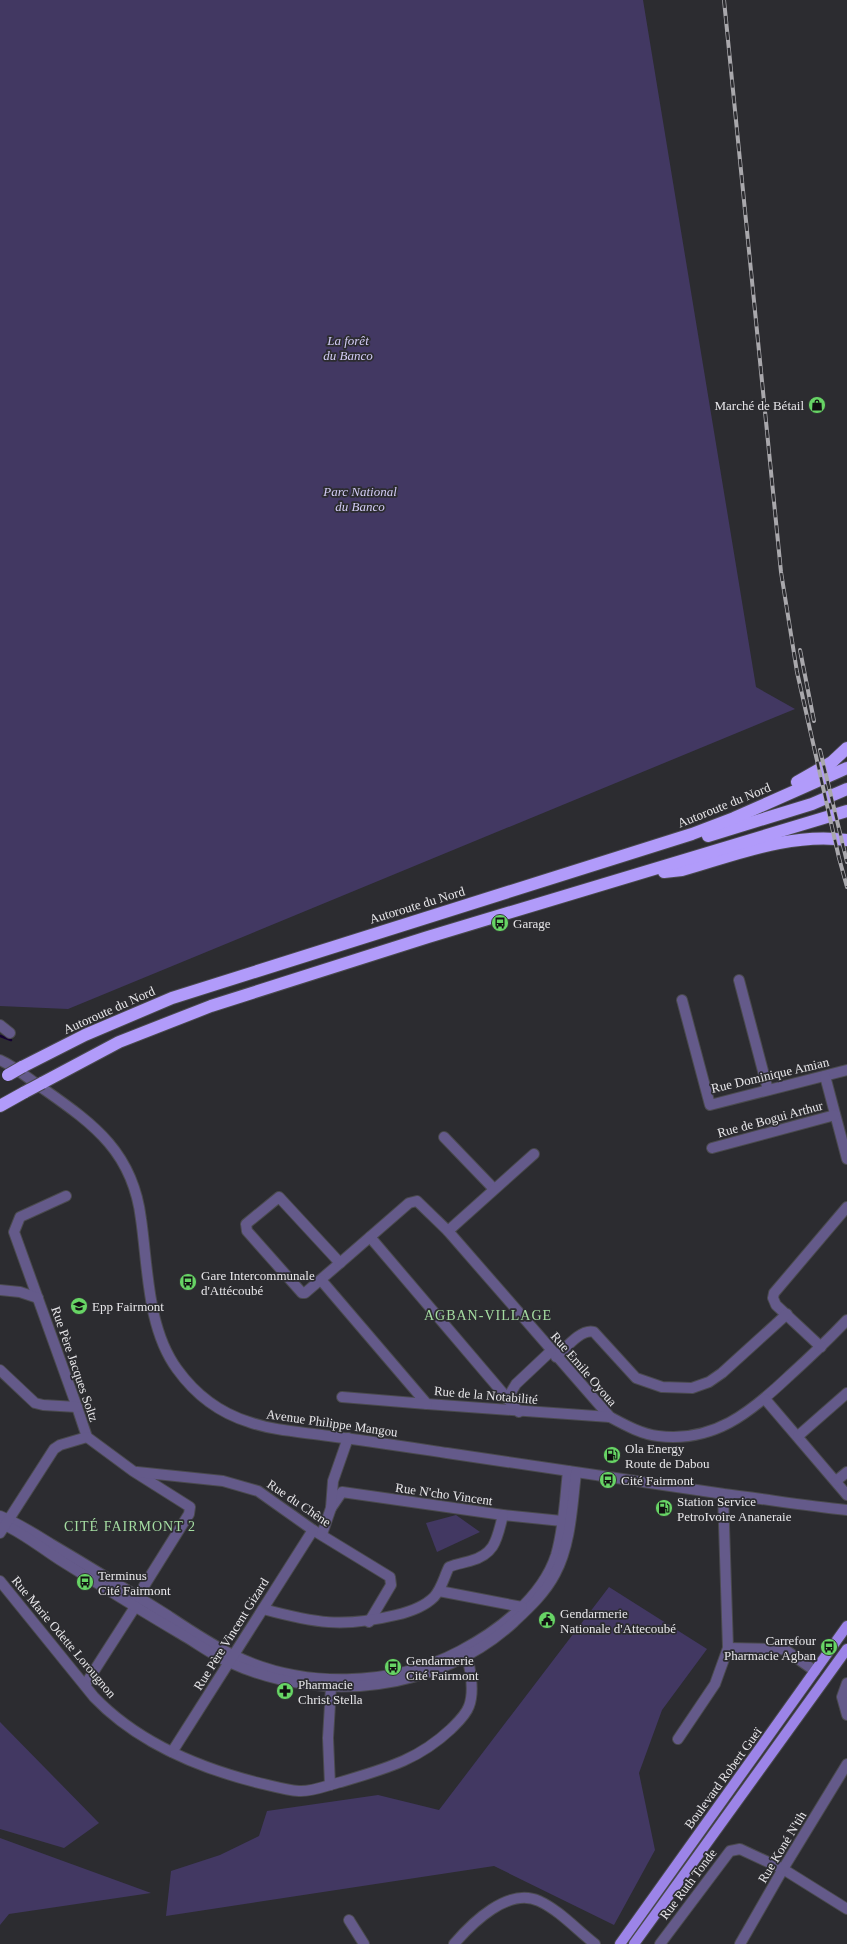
<svg xmlns="http://www.w3.org/2000/svg" width="847" height="1944" font-family="Georgia,serif">
	<rect width="100%" height="100%" fill="#2c2c30"/>
	<g fill="#423862">
		<path d="M0,0H643L756,687L795,709L68,1009L0,1006Z"/>
		<path d="M456,1515L480,1532L437,1552L426,1523Z"/>
		<path d="M609,1587L707,1649L662,1710L639,1773L655,1850L614,1925L494,1866L166,1916L171,1871L220,1855L259,1836L267,1811L378,1795L439,1810Z"/>
		<path d="M0,1722L99,1823L64,1848L0,1829Z"/>
		<path d="M0,1838L151,1893L9,1914L0,1925Z"/>
	</g>
	<g fill="none" stroke-linecap="round" stroke-linejoin="round">
		<path stroke="#150233" stroke-width="2.5" d="M0,1036L11,1040"/>
		<g stroke="#4a4a4e" stroke-width="12">
			<g id="minor">
				<path d="M739,980L768,1090"/>
				<path d="M682,1000L710,1105L847,1070"/>
				<path d="M0,1025L10,1033"/>
				<path d="M0,1060C16,1067 30,1080 45,1090C95,1125 133,1153 141,1219C148,1267 147,1328 177,1369C195,1394 220,1413 249,1422C275,1431 302,1432 329,1436C368,1441 407,1447 447,1453C539,1467 631,1481 724,1494C765,1499 806,1506 847,1510"/>
				<path d="M825,1076L847,1159"/>
				<path d="M444,1137L494,1189"/>
				<path d="M712,1148L835,1115"/>
				<path d="M66,1196L20,1217L14,1232L77,1407L87,1437L133,1471L190,1507L189,1514L144,1586L135,1607L85,1685"/>
				<path d="M279,1197L340,1263L305,1293H302L247,1231L246,1224Z"/>
				<path d="M448,1231L534,1154"/>
				<path d="M370,1237L519,1412"/>
				<path d="M340,1263L409,1203L417,1201L448,1231L610,1417C625,1425 641,1434 658,1436C713,1443 750,1413 788,1377C809,1358 828,1340 847,1320"/>
				<path d="M321,1280L427,1404L610,1417"/>
				<path d="M0,1290L20,1292L38,1298"/>
				<path d="M821,1347L776,1305L773,1298L774,1293L847,1207"/>
				<path d="M556,1357C565,1349 581,1328 594,1332L636,1378L662,1387L692,1388L709,1382L722,1373L787,1314"/>
				<path d="M0,1370L35,1403L43,1405L77,1407"/>
				<path d="M342,1397L427,1404"/>
				<path d="M507,1399L516,1384L551,1351"/>
				<path d="M765,1399L847,1495"/>
				<path d="M798,1436L847,1393"/>
				<path d="M137,1472L223,1481L258,1491L313,1530L390,1577L391,1585L369,1622"/>
				<path d="M836,1481L847,1472"/>
				<path d="M331,1508L342,1492L503,1515L562,1521"/>
				<path d="M0,1516C18,1523 35,1534 51,1544C90,1567 129,1591 167,1615C188,1629 210,1644 233,1655C302,1689 392,1687 460,1651C498,1631 542,1598 556,1555C564,1528 565,1498 568,1471"/>
				<path d="M0,1523C21,1531 41,1548 60,1560C100,1585 140,1610 181,1634C197,1643 212,1655 229,1662C322,1705 439,1691 514,1622C530,1607 545,1593 555,1574C571,1544 572,1506 576,1473"/>
				<path d="M0,1533L54,1449L60,1445L87,1437"/>
				<path d="M322,1534L331,1508L333,1481L348,1438"/>
				<path d="M0,1581L94,1697C136,1741 197,1767 255,1782C269,1785 285,1790 299,1791C313,1792 327,1785 341,1782C384,1769 417,1761 451,1729C457,1723 466,1715 469,1706C475,1690 470,1667 466,1652"/>
				<path d="M439,1591L522,1607"/>
				<path d="M263,1609C315,1623 342,1628 396,1615C409,1612 424,1607 434,1597C442,1588 444,1577 449,1567C456,1564 463,1563 470,1561C496,1554 497,1538 503,1515"/>
				<path d="M728,1648L781,1649L787,1651L815,1671"/>
				<path d="M847,1683L842,1697L847,1715"/>
				<path d="M678,1739L715,1684L728,1648L723,1494"/>
				<path d="M172,1752L313,1530"/>
				<path d="M330,1785L328,1738L331,1687"/>
				<path d="M349,1920L364,1944"/>
				<path d="M454,1944C472,1923 508,1887 539,1901C559,1910 577,1930 595,1944"/>
				<path d="M660,1944L730,1851L740,1849L783,1869L847,1909"/>
				<path d="M740,1944L783,1869L847,1764"/>
			</g>
		</g>
		<g stroke="#4a4a4e" stroke-width="12">
			<g id="major">
				<path d="M620,1944L847,1626"/>
				<path d="M634,1944L847,1649"/>
			</g>
		</g>
		<g stroke="#4a4a4e" stroke-width="14">
			<g id="highway">
				<path d="M797,782L832,762L847,748"/>
				<path d="M708,836L812,804L847,789"/>
				<path d="M664,872L682,870C735,855 791,832 847,840"/>
				<path d="M22,1067L85,1035L172,998L692,834L734,818L847,768"/>
				<path d="M42,1083L119,1042L211,1006L428,937L847,811"/>
				<path d="M0,1106L25,1092"/>
			</g>
		</g>
		<use href="#minor" stroke="#645a8a" stroke-width="10"/>
		<use href="#major" stroke="#9c84e8" stroke-width="10"/>
		<use href="#highway" stroke="#b19bfa" stroke-width="12"/>
		<g stroke="#a9a8ac" stroke-width="4">
			<g id="rail">
				<path d="M724,0L781,572L797,672L839,858L847,887"/>
				<path d="M800,650L814,721"/>
				<path d="M820,750L847,862"/>
			</g>
		</g>
		<use href="#rail" stroke="#2c2c30" stroke-width="2.5" stroke-dasharray="8" stroke-linecap="butt"/>
		<g stroke="#4a4a4e" stroke-width="14" stroke-linecap="butt">
			<g id="highway-bridge">
				<path d="M8,1075L22,1067"/>
				<path d="M25,1092L42,1083"/>
			</g>
		</g>
		<use href="#highway-bridge" stroke="#b19bfa" stroke-width="12"/>
	</g>
	<defs>
		<g id="shop-disc" transform="scale(0.9)"><circle r="9.5" fill="#67d465" stroke="#2c2c30"/><path d="M-5-2.5h2.3a2.7 3.5 0 0 1 5.4 0H5L5.5 6h-11ZM-1.5-2.5h3a1.5 2.3 0 0 0-3 0Z" fill="#111"/></g>
		<g id="bus-disc" transform="scale(0.9)"><circle r="9.5" fill="#67d465" stroke="#2c2c30"/><path d="M-5-6H5V4H4V6H2V4H-2V6H-4V4H-5ZM-3.5-4V0h7V-4ZM-3.5 1.2v1.5H-2V1.2ZM2 1.2v1.5H3.5V1.2Z" fill="#111"/></g>
		<g id="school-disc" transform="scale(0.9)"><circle r="9.5" fill="#67d465" stroke="#2c2c30"/><path d="M0-5L7-2L0 1L-7-2ZM-4 1L0 2.5L4 1V4Q0 6-4 4Z" fill="#111"/></g>
		<g id="fuel-disc" transform="scale(0.9)"><circle r="9.5" fill="#67d465" stroke="#2c2c30"/><path d="M-5.5-6h7V0h2V4h1.3V-2.5L3-4.5l.8-.8L6-3V5H2.5V1h-1V6h-7ZM-4.2-4.7v3.2H.2V-4.7Z" fill="#111"/></g>
		<g id="civic-disc" transform="scale(0.9)"><circle r="9.5" fill="#67d465" stroke="#2c2c30"/><path d="M-.6-6.5H3V-4.5H.6V-3L4-1V1h2V6H-6V1h2V-1L-.6-3ZM-1.2 2.5V6h2.4V2.5Z" fill="#111"/></g>
		<g id="pharmacy-disc" transform="scale(0.9)"><circle r="9.5" fill="#67d465" stroke="#2c2c30"/><path d="M-2-6h4v4h4v4h-4v4h-4v-4h-4v-4h4Z" fill="#111"/></g>
	</defs>
	<g fill-rule="evenodd">
		<use href="#shop-disc" x="817" y="405"/>
		<use href="#bus-disc" x="500" y="923"/>
		<use href="#bus-disc" x="188" y="1282"/>
		<use href="#school-disc" x="79" y="1306"/>
		<use href="#fuel-disc" x="612" y="1455"/>
		<use href="#bus-disc" x="608" y="1480"/>
		<use href="#fuel-disc" x="664" y="1508"/>
		<use href="#bus-disc" x="85" y="1582"/>
		<use href="#civic-disc" x="547" y="1620"/>
		<use href="#bus-disc" x="829" y="1647"/>
		<use href="#bus-disc" x="393" y="1667"/>
		<use href="#pharmacy-disc" x="285" y="1691"/>
	</g>
	<g text-anchor="middle" dominant-baseline="central" stroke-width="3.5" stroke-linejoin="round" paint-order="stroke">
		<g font-size="13" font-style="italic" fill="#d3ccf5" stroke="#2c2c30">
			<text x="348" y="340">La forêt<tspan x="348" dy="15">du Banco</tspan></text>
			<text x="360" y="491">Parc National<tspan x="360" dy="15">du Banco</tspan></text>
		</g>
		<g font-size="13" fill="#e7e6e9" stroke="#2c2c30" text-anchor="start">
			<text x="804" y="405" text-anchor="end">Marché de Bétail</text>
			<text x="513" y="923">Garage</text>
			<text x="201" y="1275">Gare Intercommunale<tspan x="201" dy="15">d'Attécoubé</tspan></text>
			<text x="92" y="1306">Epp Fairmont</text>
			<text x="625" y="1448">Ola Energy<tspan x="625" dy="15">Route de Dabou</tspan></text>
			<text x="621" y="1480">Cité Fairmont</text>
			<text x="677" y="1501">Station Service<tspan x="677" dy="15">PetroIvoire Ananeraie</tspan></text>
			<text x="98" y="1575">Terminus<tspan x="98" dy="15">Cité Fairmont</tspan></text>
			<text x="560" y="1613">Gendarmerie<tspan x="560" dy="15">Nationale d'Attecoubé</tspan></text>
			<text x="816" y="1640" text-anchor="end">Carrefour<tspan x="816" dy="15">Pharmacie Agban</tspan></text>
			<text x="406" y="1660">Gendarmerie<tspan x="406" dy="15">Cité Fairmont</tspan></text>
			<text x="298" y="1684">Pharmacie<tspan x="298" dy="15">Christ Stella</tspan></text>
		</g>
		<g font-size="13" fill="#e7e6e9" stroke="#2c2c30">
			<text transform="translate(724 805) rotate(-22)">Autoroute du Nord</text>
			<text transform="translate(417 905) rotate(-17)">Autoroute du Nord</text>
			<text transform="translate(109 1010) rotate(-24)">Autoroute du Nord</text>
			<text transform="translate(770 1075) rotate(-13)">Rue Dominique Amian</text>
			<text transform="translate(770 1119) rotate(-15)">Rue de Bogui Arthur</text>
			<text transform="translate(75 1364) rotate(71)">Rue Père Jacques Soltz</text>
			<text transform="translate(584 1369) rotate(49)">Rue Emile Oyoua</text>
			<text transform="translate(486 1395) rotate(5)">Rue de la Notabilité</text>
			<text transform="translate(332 1423) rotate(8)">Avenue Philippe Mangou</text>
			<text transform="translate(444 1494) rotate(8)">Rue N'cho Vincent</text>
			<text transform="translate(299 1503) rotate(34)">Rue du Chêne</text>
			<text transform="translate(231 1634) rotate(-58)">Rue Père Vincent Gizard</text>
			<text transform="translate(64 1637) rotate(50)">Rue Marie Odette Lorougnon</text>
			<text transform="translate(723 1778) rotate(-54)">Boulevard Robert Gueï</text>
			<text transform="translate(782 1847) rotate(-59)">Rue Koné N'tih</text>
			<text transform="translate(688 1884) rotate(-53)">Rue Ruth Tonde</text>
		</g>
		<g font-size="14" letter-spacing="1" fill="#a5dda2" stroke="#2c2c30">
			<text x="488" y="1315">AGBAN-VILLAGE</text>
			<text x="130" y="1526">CITÉ FAIRMONT 2</text>
		</g>
	</g>
</svg>
